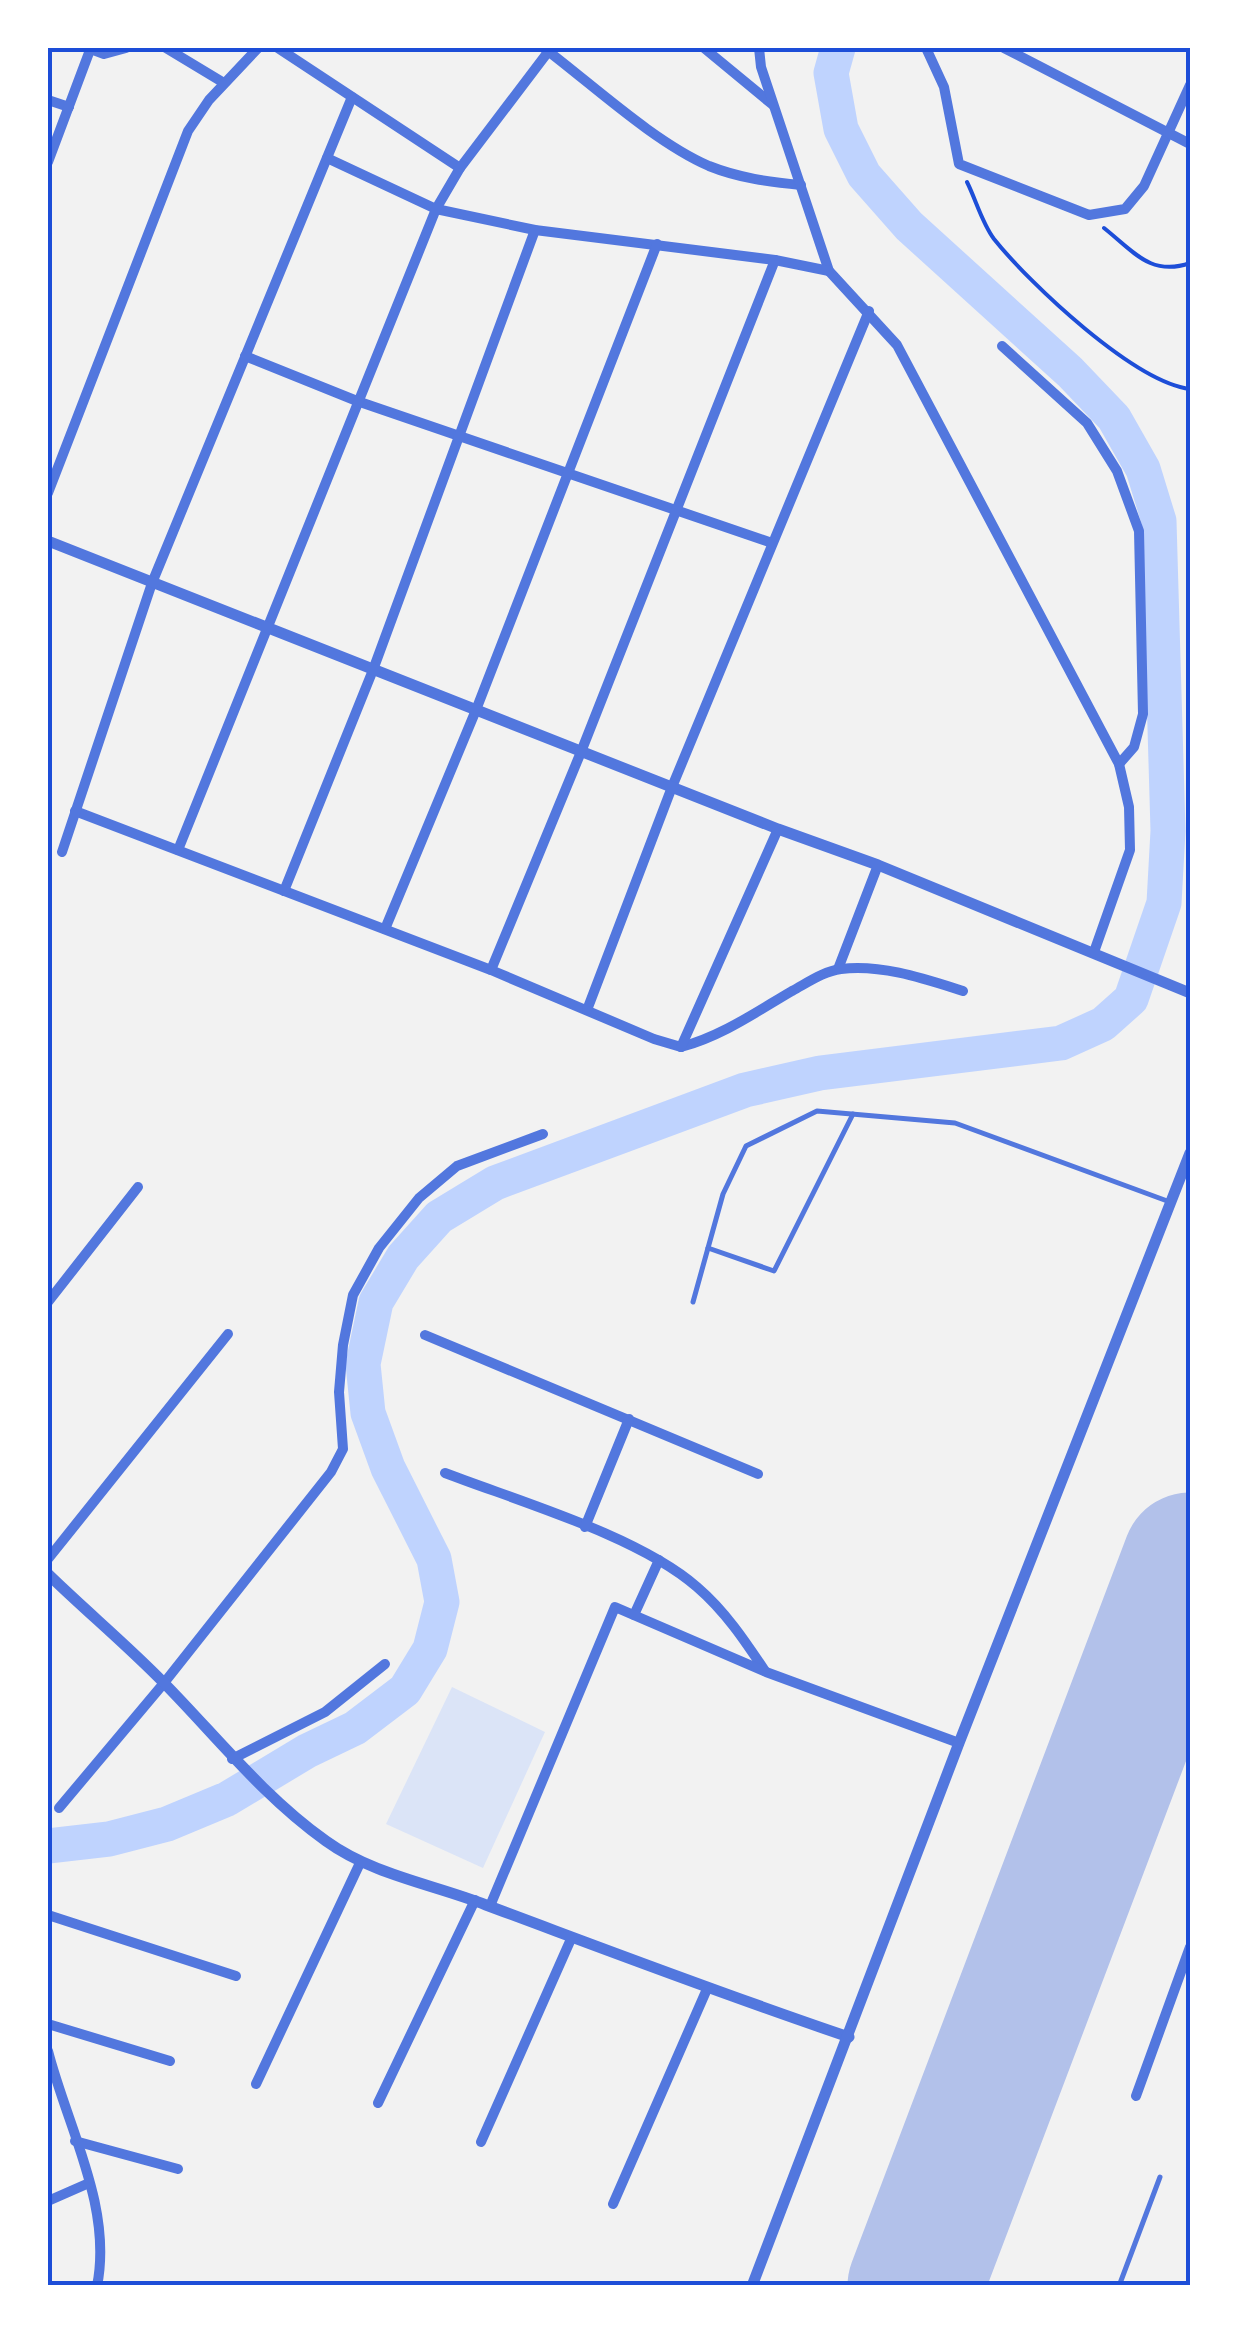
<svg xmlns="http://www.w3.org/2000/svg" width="1238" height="2333" font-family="'IBM Plex Serif',serif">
	<rect width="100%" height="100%" fill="#f2f2f2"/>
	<path fill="#dbe4f7" d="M452,1687L545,1732L483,1868L386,1824Z"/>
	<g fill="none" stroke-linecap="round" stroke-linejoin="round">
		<path stroke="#bfd3fe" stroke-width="35" d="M48,1846L109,1839L167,1824L227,1799L307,1751L355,1728L405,1690L430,1649L442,1602L434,1559L388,1468L368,1413L363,1364L376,1302L403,1257L439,1217L495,1183L745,1090L820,1073L1061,1043L1103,1024L1131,999L1164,903L1168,831L1159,521L1143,469L1114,418L1070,372L909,226L864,175L841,129L831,73L838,48"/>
		<path stroke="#b2c1ea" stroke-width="135" d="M915,2286L1190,1560"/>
		<g stroke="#1d4ed8" stroke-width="4">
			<path d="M967,182C976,200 982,223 994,239C1030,284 1134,382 1190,389"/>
			<path d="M1104,228C1133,251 1151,277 1190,263"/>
		</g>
		<g stroke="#5277de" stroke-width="5">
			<path d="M708,1248L774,1271L853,1114"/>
			<path d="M693,1302L723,1194L746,1146L817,1111L955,1123L1170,1202"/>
			<path d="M1119,2286L1160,2177"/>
		</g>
		<g stroke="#5277de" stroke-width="10">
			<path d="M88,48L104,54L126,48"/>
			<path d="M166,48L224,83"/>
			<path d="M278,48L460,168"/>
			<path d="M544,48C593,85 654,142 709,166C739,178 769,182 801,185"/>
			<path d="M704,48L773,105"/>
			<path d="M759,48L761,67L829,271L897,345L1119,764L1129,807L1130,850L1094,952"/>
			<path d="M926,48L944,87L959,164L1089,215L1125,209L1144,186L1190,85"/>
			<path d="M1004,48L1190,144"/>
			<path d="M48,100L69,107"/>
			<path d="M327,158L436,209L535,230L775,260L829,271"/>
			<path d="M48,162L90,50"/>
			<path d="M1002,346L1087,423L1117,471L1139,531L1143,714L1134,747L1119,764"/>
			<path d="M245,356L357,401L772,543"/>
			<path d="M48,493L188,131L209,100L258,48"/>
			<path d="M75,811L491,970L654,1039L681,1047"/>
			<path d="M178,850L436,209L460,168L551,48"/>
			<path d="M62,852L152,583L352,97"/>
			<path d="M284,891L373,670L535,230"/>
			<path d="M385,929L476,710L657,244"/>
			<path d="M838,969L878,865"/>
			<path d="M491,970L581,752L775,260"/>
			<path d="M587,1010L672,787L869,311"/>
			<path d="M681,1047C722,1036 756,1012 792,991C807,983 824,971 841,969C882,964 925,979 963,991"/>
			<path d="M681,1047L778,829"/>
			<path d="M48,1302L138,1187"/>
			<path d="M425,1335L758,1474"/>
			<path d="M445,1473C518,1501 639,1536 697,1587C725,1611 745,1641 765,1671"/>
			<path d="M585,1527L629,1419"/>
			<path d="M48,1559L228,1334"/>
			<path d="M634,1615L659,1560"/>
			<path d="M232,1759L325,1712L385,1664"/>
			<path d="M59,1808L164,1683L331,1472L343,1449L339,1392L343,1345L353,1295L379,1248L419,1198L457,1166L543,1134"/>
			<path d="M490,1906L615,1607L766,1672L959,1743"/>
			<path d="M48,1915L236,1976"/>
			<path d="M48,2024L170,2061"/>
			<path d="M48,2051C67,2126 113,2207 97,2286"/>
			<path d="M256,2084L360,1863"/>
			<path d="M1136,2096L1190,1947"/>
			<path d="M378,2103L475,1900"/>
			<path d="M75,2141L178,2169"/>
			<path d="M481,2142L571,1939"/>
			<path d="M48,2201L89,2183"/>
			<path d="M613,2204L707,1989"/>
		</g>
		<g stroke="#5277de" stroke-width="11">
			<path d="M48,541L778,829L878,865L1190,993"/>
			<path d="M48,1574C86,1611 127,1645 164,1683C217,1737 263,1796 326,1841C373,1875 432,1884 486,1905C607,1950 727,1996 849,2037"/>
			<path d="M752,2286L959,1743L1190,1153"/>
		</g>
	</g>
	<rect width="1238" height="2333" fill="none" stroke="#ffffff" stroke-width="100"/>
	<rect x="50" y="50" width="1138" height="2233" fill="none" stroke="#1d4ed8" stroke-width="4"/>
</svg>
